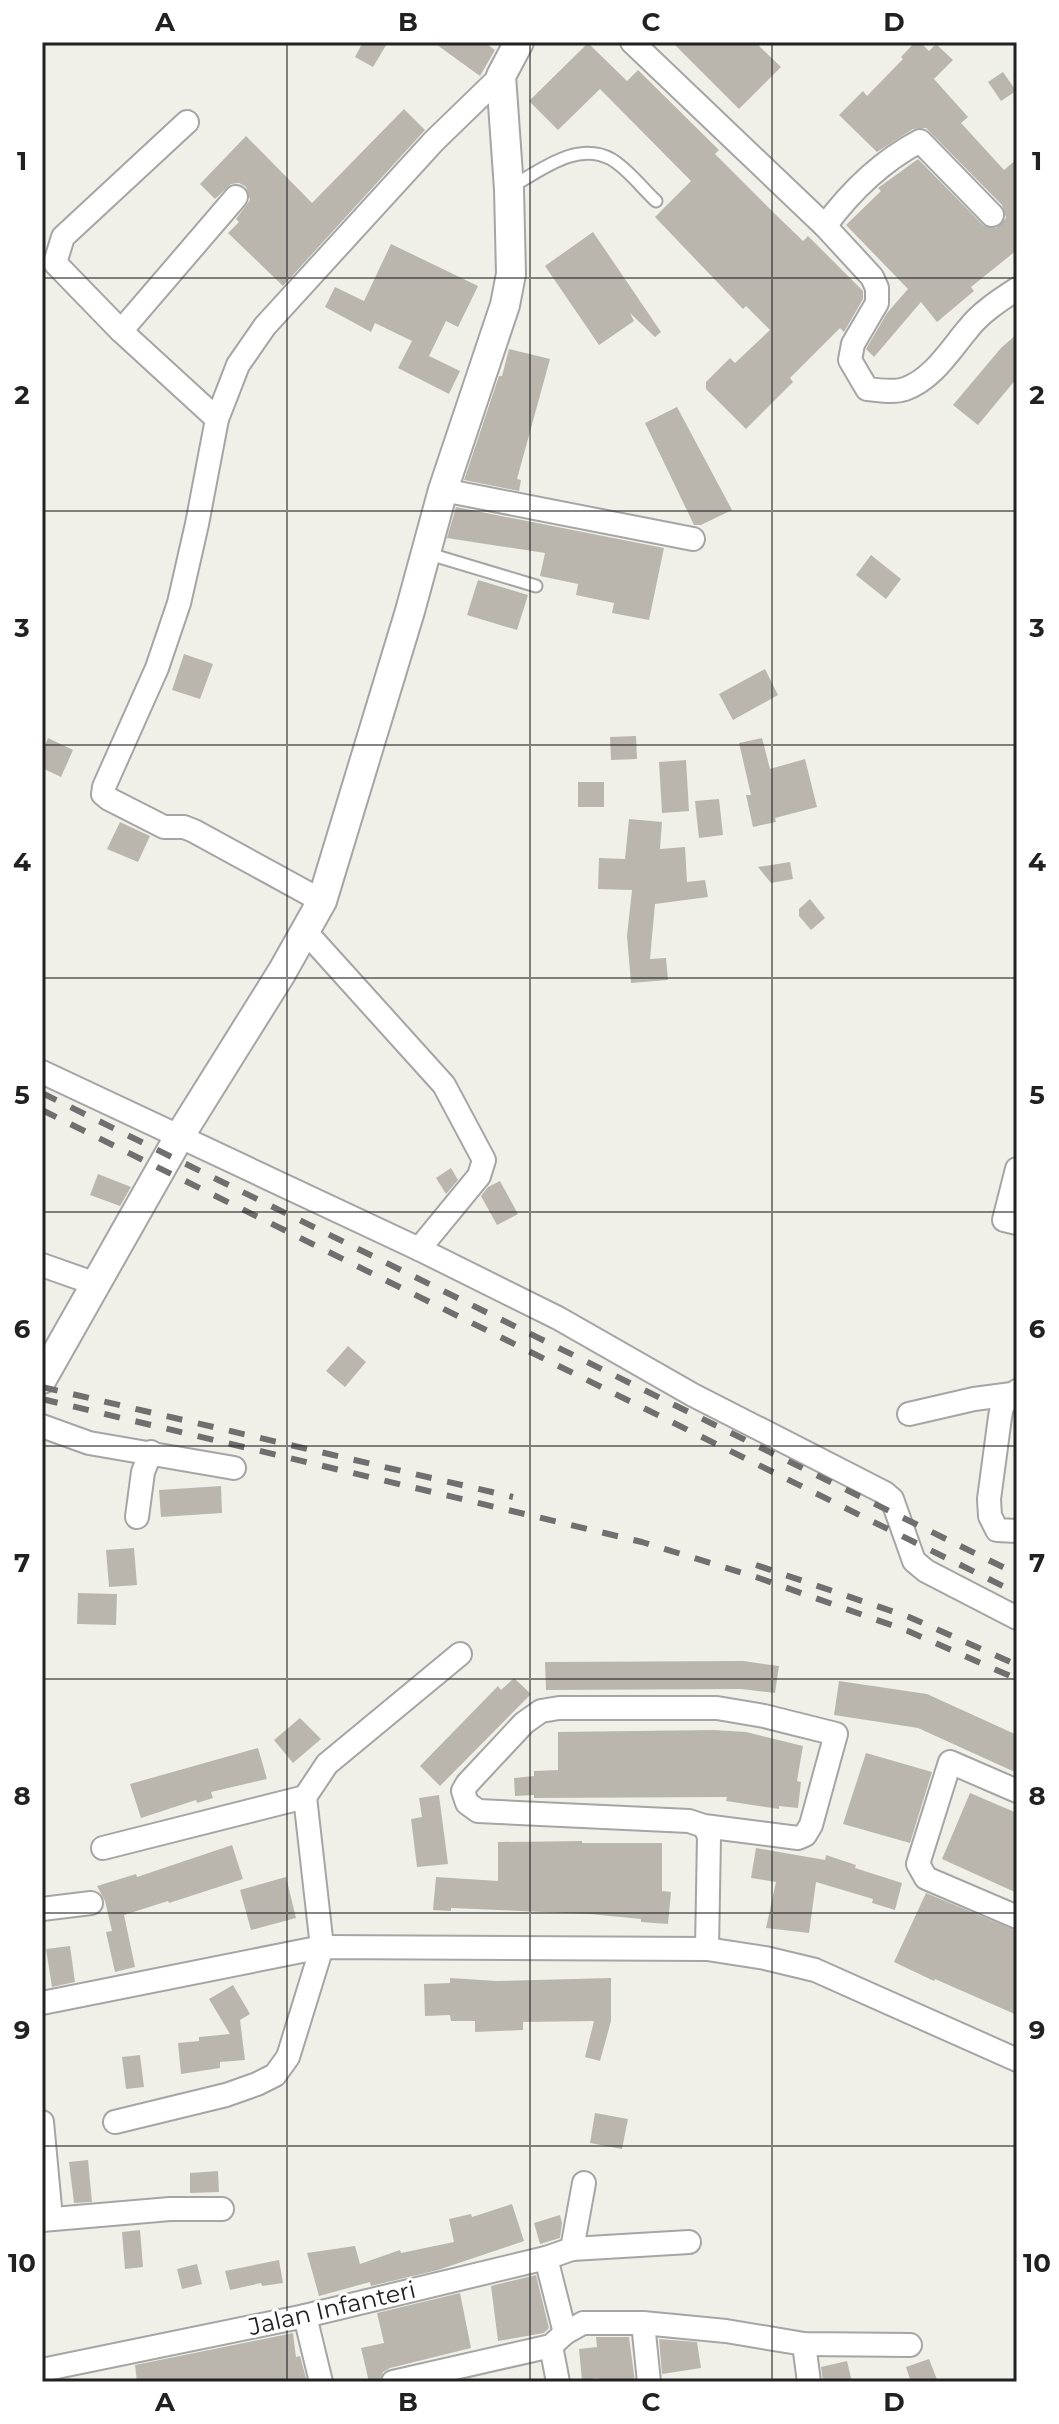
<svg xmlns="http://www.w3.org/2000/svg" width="1059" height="2424" font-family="Montserrat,sans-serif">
	<rect width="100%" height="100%" fill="#f0f0e8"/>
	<g fill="#bab6ae">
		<path d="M363,42H388L373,67L355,57Z"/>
		<path d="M433,42H484L495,50L480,76Z"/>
		<path d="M672,42H755L781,67L739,109Z"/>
		<path d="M915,42H920L929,51L936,44L953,60L934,79L968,117L961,123L1004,170L1017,159V250L971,287L974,291L937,322L921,302L874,357L866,349L887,313L908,289L846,225L881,191L878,188L918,159L983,225L996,228L1006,218L1002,205L926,128L913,129L877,152L839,115L863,91L867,96L903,59L901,57Z"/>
		<path d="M588,43L627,81L638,70L719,150L715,154L774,213L803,241L808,236L863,291V299L844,332L840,328L790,378L793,382L746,429L706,389V382L730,358L735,363L770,330L746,306L743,309L655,217L691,181L600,89L558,130L529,101Z"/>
		<path d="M1003,72L1016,91L1001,101L988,82Z"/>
		<path d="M404,109L425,130L283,286L228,233L239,222L236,219L250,200L246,187L239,183L231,184L215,199L200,184L246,136L312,203Z"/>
		<path d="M593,232L661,332L655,337L630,313L634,321L599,345L545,266Z"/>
		<path d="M391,244L478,286L458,327L446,321L429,356L460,371L449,394L398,368L412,341L375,323L371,332L325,307L335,287L364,301Z"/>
		<path d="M1017,334V378L978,425L953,405L1001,348Z"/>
		<path d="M509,349L550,359L517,479L521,480L519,491L464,480L499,376H502Z"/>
		<path d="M677,407L732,510L701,525H694L645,423Z"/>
		<path d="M456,507L664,548L649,620L612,613L614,603L576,595L578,584L540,576L545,553L447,538Z"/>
		<path d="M871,555L901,579L886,599L856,575Z"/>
		<path d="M478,580L528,595L517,630L467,615Z"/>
		<path d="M184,654L213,664L200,699L172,690Z"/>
		<path d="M765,669L778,695L733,720L719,694Z"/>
		<path d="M636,736L637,759L611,760L610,737Z"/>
		<path d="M48,738L73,750L61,777L42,768V752Z"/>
		<path d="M762,738L770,769L805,759L817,807L775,818L776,822L753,827L746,795H751L739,743Z"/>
		<path d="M686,760L689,811L662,813L659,762Z"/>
		<rect x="578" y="782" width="26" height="25"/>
		<path d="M719,799L723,835L699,838L695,801Z"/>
		<path d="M629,819L662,822L660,849L685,847L687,882L705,880L708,897L655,904L650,959L666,958L668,980L631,983L627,936L632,890L598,889L599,858L625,859Z"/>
		<path d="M120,822L150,836L138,862L107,849Z"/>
		<path d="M790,862L793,879L771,883L758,867Z"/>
		<path d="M810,899L825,918L811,930L799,916V909Z"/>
		<path d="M451,1168L458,1180L446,1194L436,1178Z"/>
		<path d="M98,1174L131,1187L120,1206L90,1195Z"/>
		<path d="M500,1181L518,1214L497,1225L481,1196L488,1187Z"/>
		<path d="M348,1346L366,1362L345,1387L326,1371Z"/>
		<path d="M221,1486L222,1513L161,1517L159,1490Z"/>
		<path d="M134,1548L137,1585L109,1587L106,1550Z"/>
		<path d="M78,1593L117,1594L116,1625L77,1624Z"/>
		<path d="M743,1661L779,1666L775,1693L741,1689L546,1690L545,1662Z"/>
		<path d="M514,1678L531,1694L440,1786L420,1766L498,1686L501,1690Z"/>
		<path d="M839,1681L927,1694L1017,1735V1773L918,1728L834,1715Z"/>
		<path d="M300,1718L321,1739L293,1763L274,1740Z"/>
		<path d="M713,1730L746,1732L803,1746L797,1781L801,1782L798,1808L779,1806V1809L726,1801L727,1797L534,1798V1795L515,1796L514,1778L534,1776V1771L558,1770V1732Z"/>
		<path d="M258,1748L267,1779L211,1792L213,1798L197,1803L196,1800L141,1818L130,1784Z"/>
		<path d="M866,1753L932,1772L910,1843L843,1824Z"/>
		<path d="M970,1793L1017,1813V1893L942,1859Z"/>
		<path d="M439,1795L448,1864L417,1867L411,1819L422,1817L419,1798Z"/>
		<path d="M582,1841V1843H662V1891L671,1892L668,1924L641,1922V1919L590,1914L451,1908V1911L433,1910L436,1877L498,1881V1842Z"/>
		<path d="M232,1845L243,1879L169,1903L168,1901L124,1915L135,1967L115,1972L106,1932L112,1931L105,1901L97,1886L136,1874L137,1877Z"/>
		<path d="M756,1848L825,1860L826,1855L856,1865L855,1868L902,1883L895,1910L872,1903L873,1899L816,1882L809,1933L766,1928L776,1882L751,1878Z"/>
		<path d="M286,1877L296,1918L251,1930L240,1890Z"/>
		<path d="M926,1893L1017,1931V2015L935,1979L934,1981L894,1962Z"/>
		<path d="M70,1946L75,1982L52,1987L46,1949Z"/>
		<path d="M450,1978L497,1981L611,1978V2021L600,2061L585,2057L594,2021L523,2022V2030L475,2032V2021H451L450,2015L425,2016L424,1984L450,1983Z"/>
		<path d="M233,1985L250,2014L240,2020L245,2060L220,2062V2068L181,2074L178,2043L199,2041V2037L230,2034L209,1999Z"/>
		<path d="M140,2055L144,2087L126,2089L122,2057Z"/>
		<path d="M595,2113L628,2119L622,2149L590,2143Z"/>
		<path d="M88,2160L92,2202L74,2203L69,2162Z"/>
		<path d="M218,2171L219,2192L190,2193V2173Z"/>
		<path d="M512,2204L524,2241L438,2270L371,2286L370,2282L319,2296L307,2253L355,2246L360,2264L400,2250L401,2253L454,2242L449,2219L471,2214L472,2217Z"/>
		<path d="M560,2215L562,2223L560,2238L540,2244L534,2223Z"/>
		<path d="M140,2230L143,2267L125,2269L122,2232Z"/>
		<path d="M279,2260L283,2283L262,2286L261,2283L230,2290L225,2271Z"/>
		<path d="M197,2264L202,2284L182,2289L177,2269Z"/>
		<path d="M536,2275L549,2328L544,2333L498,2341L491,2286Z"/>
		<path d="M460,2293L471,2348L390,2368L383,2372L379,2382H369L361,2348L384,2343L377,2313Z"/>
		<path d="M293,2333L296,2357L300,2356L307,2382H137L135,2365Z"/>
		<path d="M596,2337H629L635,2382H599L598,2378L582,2380L579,2349L597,2347Z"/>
		<path d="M659,2339L697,2342L701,2368L662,2374Z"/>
		<path d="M929,2359L938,2382H911L906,2367Z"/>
		<path d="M847,2361L852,2382H823L821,2367Z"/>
	</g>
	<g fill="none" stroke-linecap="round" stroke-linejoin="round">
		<g stroke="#a5a5a5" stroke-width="15">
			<g id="service">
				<path d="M509,188C539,172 576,140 611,159C627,168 642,188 656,201"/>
				<path d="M426,553L536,586"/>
			</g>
		</g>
		<g stroke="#a5a5a5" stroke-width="26">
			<g id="minor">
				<path d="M632,42L825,226L872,277L877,288V303L853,344L850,360L867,389C879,390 893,393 905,389C933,379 950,350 968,329C980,313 1000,300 1017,289"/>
				<path d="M187,122L63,237L55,263L121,331L217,419"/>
				<path d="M825,226C850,192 882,161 920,141L992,215"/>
				<path d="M121,331L236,197"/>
				<path d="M443,490L693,539"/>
				<path d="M322,901L194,831L184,827H164L109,799L103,794L104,787L157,668L179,603L197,524L217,419L238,365L265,326L434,141L501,76"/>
				<path d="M305,931L444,1085L484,1160L479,1176L419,1249"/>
				<path d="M42,1072L419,1249L558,1318L693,1395L885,1493L892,1499L914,1561L926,1571L1017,1618"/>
				<path d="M1017,1169L1004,1220L1017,1223"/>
				<path d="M42,1265L96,1284"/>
				<path d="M1017,1391L1002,1406L1000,1417L989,1499L990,1516L997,1530L1017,1531"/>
				<path d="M909,1414L974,1399L1012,1394"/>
				<path d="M42,1426L89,1443L234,1468"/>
				<path d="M137,1517L143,1472L151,1452"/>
				<path d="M1017,1791L950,1762L918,1864L926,1878L1017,1917"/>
				<path d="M305,1797L327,1764L460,1654"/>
				<path d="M704,1826L798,1838L805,1835L811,1825L836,1734L764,1716L717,1708H559L541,1711L524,1723L467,1784L463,1791L467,1803L478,1811L689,1821L704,1826L709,1836L707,1949"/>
				<path d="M103,1848L305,1797L322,1947L288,2057L275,2075L257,2084L226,2095L115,2122"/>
				<path d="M42,1909L91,1903"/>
				<path d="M42,2003L322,1947L707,1949L765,1958L815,1970L1017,2060"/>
				<path d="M42,2122L51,2218"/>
				<path d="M42,2220L170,2209H222"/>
				<path d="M572,2249L689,2242"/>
				<path d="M546,2258L565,2333"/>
				<path d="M305,2316L321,2382"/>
				<path d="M643,2323L726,2331L804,2344L910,2345"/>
				<path d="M804,2344L809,2382"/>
				<path d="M551,2346L558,2382"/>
				<path d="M42,2370L305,2316L546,2258L572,2249L584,2183"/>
				<path d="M393,2382L551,2346L565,2333L583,2323H643L649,2382"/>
			</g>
		</g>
		<g stroke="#a5a5a5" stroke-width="32">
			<path id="tertiary" d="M42,1379L179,1137L282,972L322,901L410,611L443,490L505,305L511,274L509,189L501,76L519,42"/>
		</g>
		<use href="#service" stroke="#fff" stroke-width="11"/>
		<use href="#minor" stroke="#fff" stroke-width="22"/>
		<use href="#tertiary" stroke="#fff" stroke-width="28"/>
		<g stroke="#6f6f6f" stroke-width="6" stroke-dasharray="16 16" stroke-linecap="butt">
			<path d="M42,1093L1017,1574"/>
			<path d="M42,1110L1017,1593"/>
			<path d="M42,1387L513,1497"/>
			<path d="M42,1399L642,1542L756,1577L908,1631L1017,1679"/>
			<path d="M756,1565L909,1617L1017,1665"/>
		</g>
	</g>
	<path fill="none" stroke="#212121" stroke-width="2" stroke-opacity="0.55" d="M287,42V2382M530,42V2382M772,42V2382M42,278H1017M42,511H1017M42,745H1017M42,978H1017M42,1212H1017M42,1446H1017M42,1679H1017M42,1913H1017M42,2146H1017"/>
	<g text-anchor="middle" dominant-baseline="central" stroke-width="6" stroke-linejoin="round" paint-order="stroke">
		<g font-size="24" fill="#212121" stroke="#fff">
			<text transform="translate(332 2308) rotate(-13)">Jalan Infanteri</text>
		</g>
	</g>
	<rect width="1059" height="2424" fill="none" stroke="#ffffff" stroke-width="88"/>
	<rect x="44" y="44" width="971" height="2336" fill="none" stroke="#212121" stroke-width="3"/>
	<g font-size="26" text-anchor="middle" font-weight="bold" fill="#212121">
		<text x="165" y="31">A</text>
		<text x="408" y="31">B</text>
		<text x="651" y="31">C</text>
		<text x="894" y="31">D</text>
		<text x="22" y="170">1</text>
		<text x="1037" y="170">1</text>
		<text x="22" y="404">2</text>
		<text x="1037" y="404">2</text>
		<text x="22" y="637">3</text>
		<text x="1037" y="637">3</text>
		<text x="22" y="871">4</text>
		<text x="1037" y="871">4</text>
		<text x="22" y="1104">5</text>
		<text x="1037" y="1104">5</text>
		<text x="22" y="1338">6</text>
		<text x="1037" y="1338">6</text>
		<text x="22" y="1572">7</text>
		<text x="1037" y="1572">7</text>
		<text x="22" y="1805">8</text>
		<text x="1037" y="1805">8</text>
		<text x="22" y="2039">9</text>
		<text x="1037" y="2039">9</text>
		<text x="22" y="2272">10</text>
		<text x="1037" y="2272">10</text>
		<text x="165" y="2411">A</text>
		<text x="408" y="2411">B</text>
		<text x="651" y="2411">C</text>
		<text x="894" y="2411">D</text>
	</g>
</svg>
